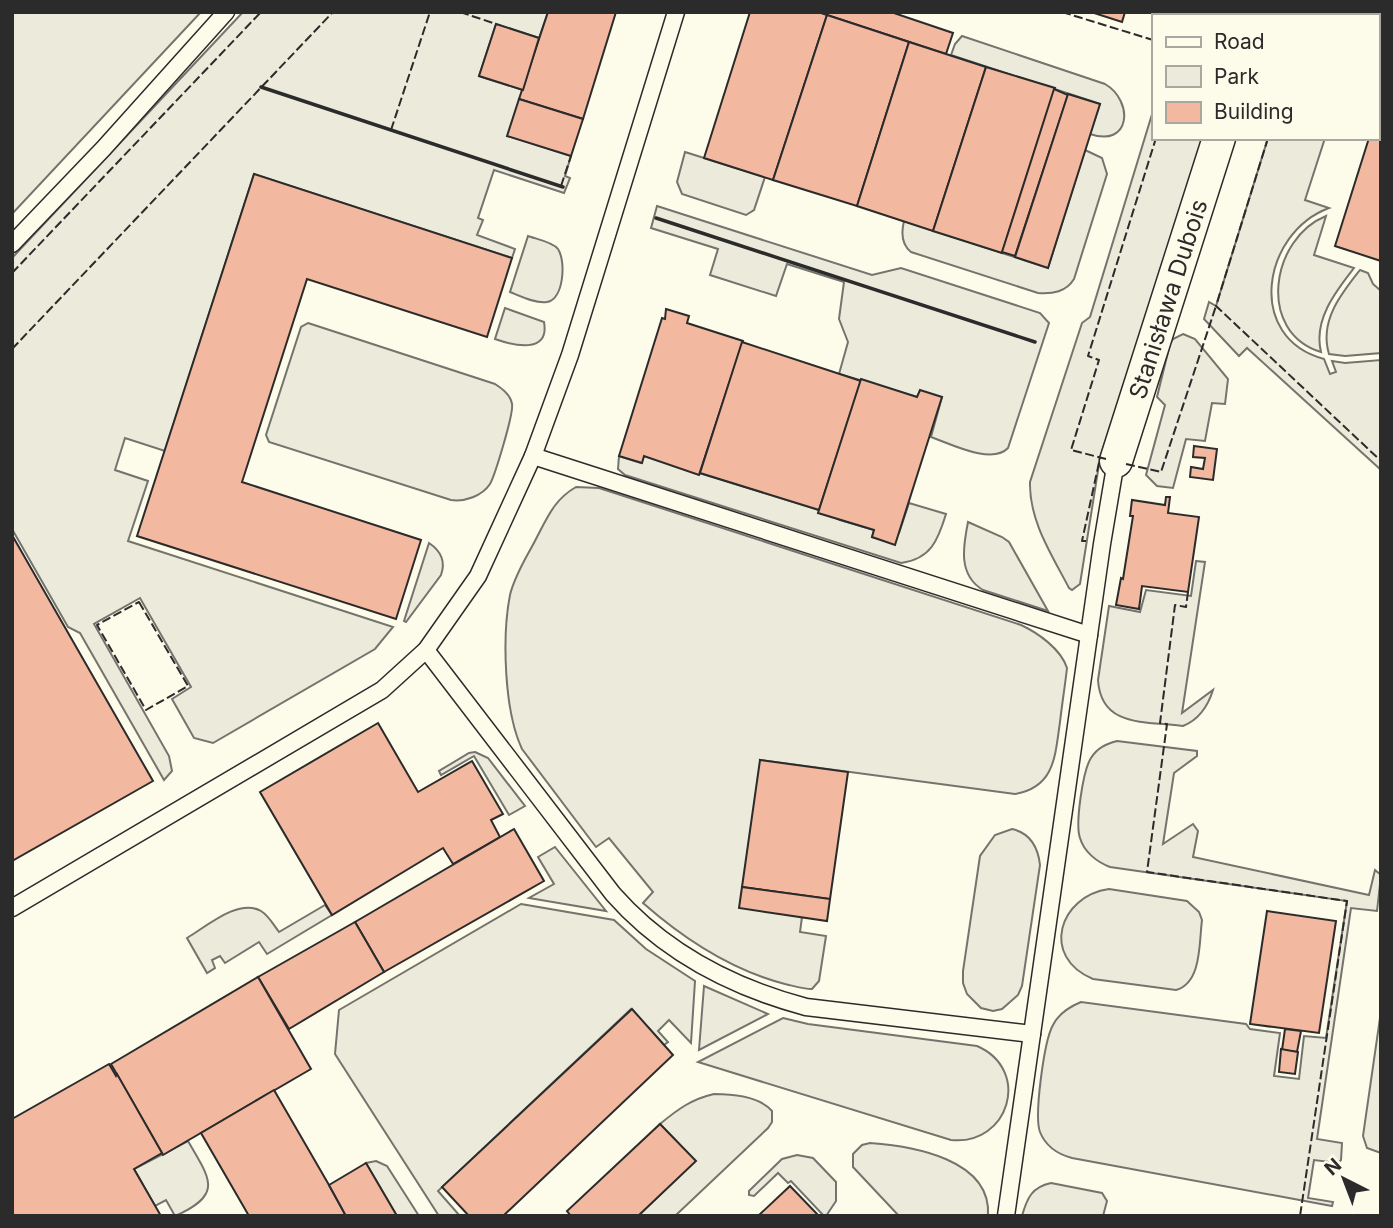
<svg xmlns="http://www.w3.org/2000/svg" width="1393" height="1228" font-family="Inter,sans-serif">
	<rect width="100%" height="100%" fill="#fdfbea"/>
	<g fill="#ecebdb" stroke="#74746e" stroke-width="2">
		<path d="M12,12H201L12,214Z"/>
		<path d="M243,12H548L539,38L496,24L479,76L523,90L508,136L571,156L565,176L570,178L564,193L494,170L478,218L483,220L477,235L515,249L512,258L254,174L165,451L125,438L115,470L148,481L128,541L393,627L375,649L213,743L194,738L172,699L191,687L140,598L94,624L169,756L172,771L164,780L80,633L68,627L12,529V258Z"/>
		<path d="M962,36L1105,84C1134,101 1131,148 1090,134L1100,104L951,55L955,44Z"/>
		<path d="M1153,111V138H1203L1100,458L1080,584L1072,590L1069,588C1052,555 1029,521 1030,482L1082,323L1090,317Z"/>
		<path d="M1268,138H1325L1305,200L1329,208C1262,233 1245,338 1324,359L1330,374L1336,372L1332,361L1345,363L1381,360V470L1247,348L1239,356L1204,319L1209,302L1216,306Z"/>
		<path d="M1085,150L1102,158L1107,174L1074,279C1066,292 1053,294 1038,293L911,252C901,244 901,233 904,221L1048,268Z"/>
		<path d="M685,152L765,177L754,210L746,215L682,194L677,182Z"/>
		<path d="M657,206L872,275L901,268L1040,313L1049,323L1008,448C992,465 951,444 931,437L942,397H917L839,374L848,342L839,319L844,282L787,264L776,296L710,275L718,249L651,228Z"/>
		<path d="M1326,216L1314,255L1354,268C1336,291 1313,320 1321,352C1256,332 1271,238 1326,216Z"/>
		<path d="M528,236C536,239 553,242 558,249C566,261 564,299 547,302C536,304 520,296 510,292Z"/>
		<path d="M1360,270L1368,273L1373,284L1381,291V353L1345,356L1329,354C1319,321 1341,294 1360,270Z"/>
		<path d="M505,308L544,322C550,355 512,345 495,339Z"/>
		<path d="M308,323L495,384C503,389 511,395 512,404C514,413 495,475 490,484C482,496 465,502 451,500L269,442L266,435L301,327Z"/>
		<path d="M1183,334L1195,339L1228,379L1225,404L1212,403L1205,441L1186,439L1173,488L1157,486L1146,475L1165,405L1157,397L1170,344L1173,339Z"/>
		<path d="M619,456L641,463L644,456L819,510L840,520L874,530L872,537L876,538L899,533L909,503L946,514C938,540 931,559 901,563L625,475L618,469Z"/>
		<path d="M576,487L599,488L1021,625C1038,633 1061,649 1067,668C1065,686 1062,704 1060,722C1055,756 1055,787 1015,794L760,760L802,917L800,932L826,936L819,981L812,989C803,989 794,986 785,984C731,970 685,940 643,903L653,892L609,838L596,847L522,749C504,711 502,636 510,595C515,574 528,555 537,537C548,516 555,499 576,487Z"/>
		<path d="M968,522L1002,537L1009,542L1048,611L983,590C958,575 963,547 968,522Z"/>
		<path d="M429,543C441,551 446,561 441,575L406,622L404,621Z"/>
		<path d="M1196,561L1205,562L1182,713L1213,690C1208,706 1198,720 1183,726C1146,721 1101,728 1098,680L1109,606L1140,612L1146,590L1191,596Z"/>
		<path d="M1117,741L1197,751V756L1174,773L1163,844L1193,824L1198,831L1193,857L1369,895L1375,870L1381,875L1377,911L1351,908L1317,1139L1342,1143L1341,1160L1338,1163L1314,1160L1308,1198L1333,1202L1332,1206L1072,1158C1057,1154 1046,1147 1040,1132C1034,1116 1044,1041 1053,1025C1059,1013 1069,1007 1081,1002L1246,1024L1250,1029L1280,1033L1274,1076L1299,1079L1304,1036L1326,1038L1347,901L1110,867C1097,862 1084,852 1080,838C1075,824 1083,770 1091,758C1097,748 1106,744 1117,741Z"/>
		<path d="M475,752L488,758L525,806L509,815L474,756L441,775L439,771L469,753Z"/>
		<path d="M1012,829C1030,833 1038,847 1040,865L1022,986L1018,995L1002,1009L993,1011L981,1008L967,994L963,983V971L980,856L995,835Z"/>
		<path d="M555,847L606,911L529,898L554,884L538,857Z"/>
		<path d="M1109,889L1187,901L1199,912L1202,920C1199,942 1202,983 1176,990L1093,979C1040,957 1059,896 1109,889Z"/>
		<path d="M521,904L614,920L646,949L695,981L691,1043L669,1020L658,1031L668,1042L664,1045L631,1009L438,1191L460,1216H439L335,1054L339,1010Z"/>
		<path d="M325,905L332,915L267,954L259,942L225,963L220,956L212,960L215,968L207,973L187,938C206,927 238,898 261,911C269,916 273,924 279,932Z"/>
		<path d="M704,986L768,1014L699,1050Z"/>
		<path d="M1381,1011V1153L1367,1148L1363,1136Z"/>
		<path d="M783,1018L808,1024L977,1046C1032,1070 1009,1146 951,1140L698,1062Z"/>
		<path d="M714,1094C733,1094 759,1096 772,1111V1122L768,1128L675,1216H638L695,1161L660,1124C678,1109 692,1099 714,1094Z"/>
		<path d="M188,1141C209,1178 225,1194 175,1216L166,1200L155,1206L134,1169Z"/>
		<path d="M870,1143C912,1146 992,1159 988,1216H899L853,1167V1154L862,1145Z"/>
		<path d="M797,1155L813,1158L836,1182V1201L826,1216H824L791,1181L788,1183L778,1173L754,1196L749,1195V1191L782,1159Z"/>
		<path d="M376,1161L387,1166L419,1216H397L366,1163Z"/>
		<path d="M1051,1183L1102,1193L1107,1201L1103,1216H1022C1027,1198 1032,1187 1051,1183Z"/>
	</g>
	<g fill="#f2b8a0" stroke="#2b2b2b" stroke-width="2">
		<path d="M548,12H616L583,119L519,99Z"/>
		<path d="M750,12H818L827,15L773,180L704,158Z"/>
		<path d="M828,12H891L953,33L946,54L827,15Z"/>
		<path d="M1091,12H1125L1122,22Z"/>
		<path d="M827,15L909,42L857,206L773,180Z"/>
		<path d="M496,24L539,38L523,90L479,76Z"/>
		<path d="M909,42L986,67L933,231L857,206Z"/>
		<path d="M986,67L1055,88L1002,253L933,231Z"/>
		<path d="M1054,89L1068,95L1015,256L1002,252Z"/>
		<path d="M1068,94L1100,104L1048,268L1015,257Z"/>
		<path d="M519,99L583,119L571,156L507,136Z"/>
		<path d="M1381,102V261L1335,246L1369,138H1377V113Z"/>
		<path d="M254,174L512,258L487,337L307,279L242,482L421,540L396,619L137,536Z"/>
		<path d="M666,309L689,316L687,323L743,341L699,475L644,456L642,463L619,456L662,318L665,319Z"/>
		<path d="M742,342L861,381L819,510L700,473Z"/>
		<path d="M861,379L917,397L920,390L942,397L895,545L872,537L874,530L818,513Z"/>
		<path d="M1194,446L1217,449L1213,480L1190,477L1191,467L1203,469L1205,458L1193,457Z"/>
		<path d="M1166,497H1170L1168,513L1199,517L1188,592L1142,586L1139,609L1116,605L1121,578L1123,579L1133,516H1130L1132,500L1165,505Z"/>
		<path d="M12,535L153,781L12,861Z"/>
		<path d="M378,723L418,792L472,761L503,814L491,820L500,837L453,864L443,848L332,915L260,792Z"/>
		<path d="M760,760L848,772L830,899L742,887Z"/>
		<path d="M514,829L544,881L384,972L355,922Z"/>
		<path d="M742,887L830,899L827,921L739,908Z"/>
		<path d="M1267,911L1336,921L1319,1033L1250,1024Z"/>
		<path d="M355,922L384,972L289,1029L258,977Z"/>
		<path d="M258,977L311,1069L163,1155L111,1064Z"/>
		<path d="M632,1009L673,1055L503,1216H469L442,1187Z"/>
		<path d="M1285,1029L1301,1031L1297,1052L1282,1050Z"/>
		<path d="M1281,1049L1298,1052L1295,1074L1279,1072Z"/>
		<path d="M109,1064L116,1076L117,1074L162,1153L134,1169L161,1216H12V1119Z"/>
		<path d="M274,1090L329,1185L346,1216H249L201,1133Z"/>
		<path d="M660,1124L696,1161L638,1216H571L567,1211Z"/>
		<path d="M366,1163L397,1216H346L329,1185Z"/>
		<path d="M790,1186L819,1216H758Z"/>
	</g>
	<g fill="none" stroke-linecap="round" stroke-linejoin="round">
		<g stroke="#2b2b2b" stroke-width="19">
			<g id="service">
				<path d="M1340,12L1350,16"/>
				<path d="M1377,25L1381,26"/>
				<path d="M12,244L103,149L226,12"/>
				<path d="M533,456L1089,635"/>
				<path d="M426,650L613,894C665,953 731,987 806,1007L1032,1034"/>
				<path d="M12,908L382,690L426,650L478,576L533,456L570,355L676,12"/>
				<path d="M1006,1216L1102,544L1116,461"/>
			</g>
		</g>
		<g stroke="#2b2b2b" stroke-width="35">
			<g id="minor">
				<path d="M1259,16L1260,12"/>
				<path id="s1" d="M1116,461L1219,138"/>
			</g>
		</g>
		<use href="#service" stroke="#fdfbea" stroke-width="16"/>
		<use href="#minor" stroke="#fdfbea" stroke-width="32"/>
		<g stroke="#2b2b2b" stroke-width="2" stroke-dasharray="9 3.5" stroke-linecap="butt">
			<path d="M460,12L496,24"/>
			<path d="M1062,12L1153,40"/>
			<path d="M1307,16L1308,12"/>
			<path d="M391,130L430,12"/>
			<path d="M1268,138L1216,306L1381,461"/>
			<path d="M561,186L571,156"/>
			<path d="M12,273L261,12"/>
			<path d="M12,349L333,12"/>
			<path d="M1106,459L1071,450L1099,360L1088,356L1156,138"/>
			<path d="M1126,464L1161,472L1216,306"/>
			<path d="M1086,541H1082L1100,458"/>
			<path d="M1188,592L1186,607L1175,605L1160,723L1167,724L1147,872L1347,901L1300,1216"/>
			<path d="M139,602L188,686L146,710L97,625Z"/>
		</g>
		<g stroke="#2b2b2b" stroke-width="3.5">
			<path d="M261,87L563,187"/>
			<path d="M656,218L1035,342"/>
		</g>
	</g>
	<g text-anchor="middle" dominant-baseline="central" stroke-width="5" stroke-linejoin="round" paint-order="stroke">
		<g font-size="24" fill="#2b2b2b" stroke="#fdfbea">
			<text stroke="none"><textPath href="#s1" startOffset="170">Stanisława Dubois</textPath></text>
		</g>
	</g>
	<rect width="1393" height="1228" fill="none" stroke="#2b2b2b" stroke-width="28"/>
	<rect x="1152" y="14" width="228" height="126" fill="#fdfbea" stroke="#a9a89e" stroke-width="2"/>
	<rect x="1166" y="37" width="35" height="10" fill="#fdfbea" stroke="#a9a89e" stroke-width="2"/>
	<text x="1214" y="49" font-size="21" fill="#2b2b2b">Road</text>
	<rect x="1166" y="66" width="35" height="21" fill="#ecebdb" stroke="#a9a89e" stroke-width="2"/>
	<text x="1214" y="84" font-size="21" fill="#2b2b2b">Park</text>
	<rect x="1166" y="102" width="35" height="21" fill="#f2b8a0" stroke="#a9a89e" stroke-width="2"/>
	<text x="1214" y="119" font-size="21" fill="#2b2b2b">Building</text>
	<g transform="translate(1344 1179) rotate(318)" stroke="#fdfbea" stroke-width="5" paint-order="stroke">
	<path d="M0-5L12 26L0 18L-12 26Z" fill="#2b2b2b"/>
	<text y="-10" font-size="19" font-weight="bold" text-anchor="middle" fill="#2b2b2b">N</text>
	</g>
</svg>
